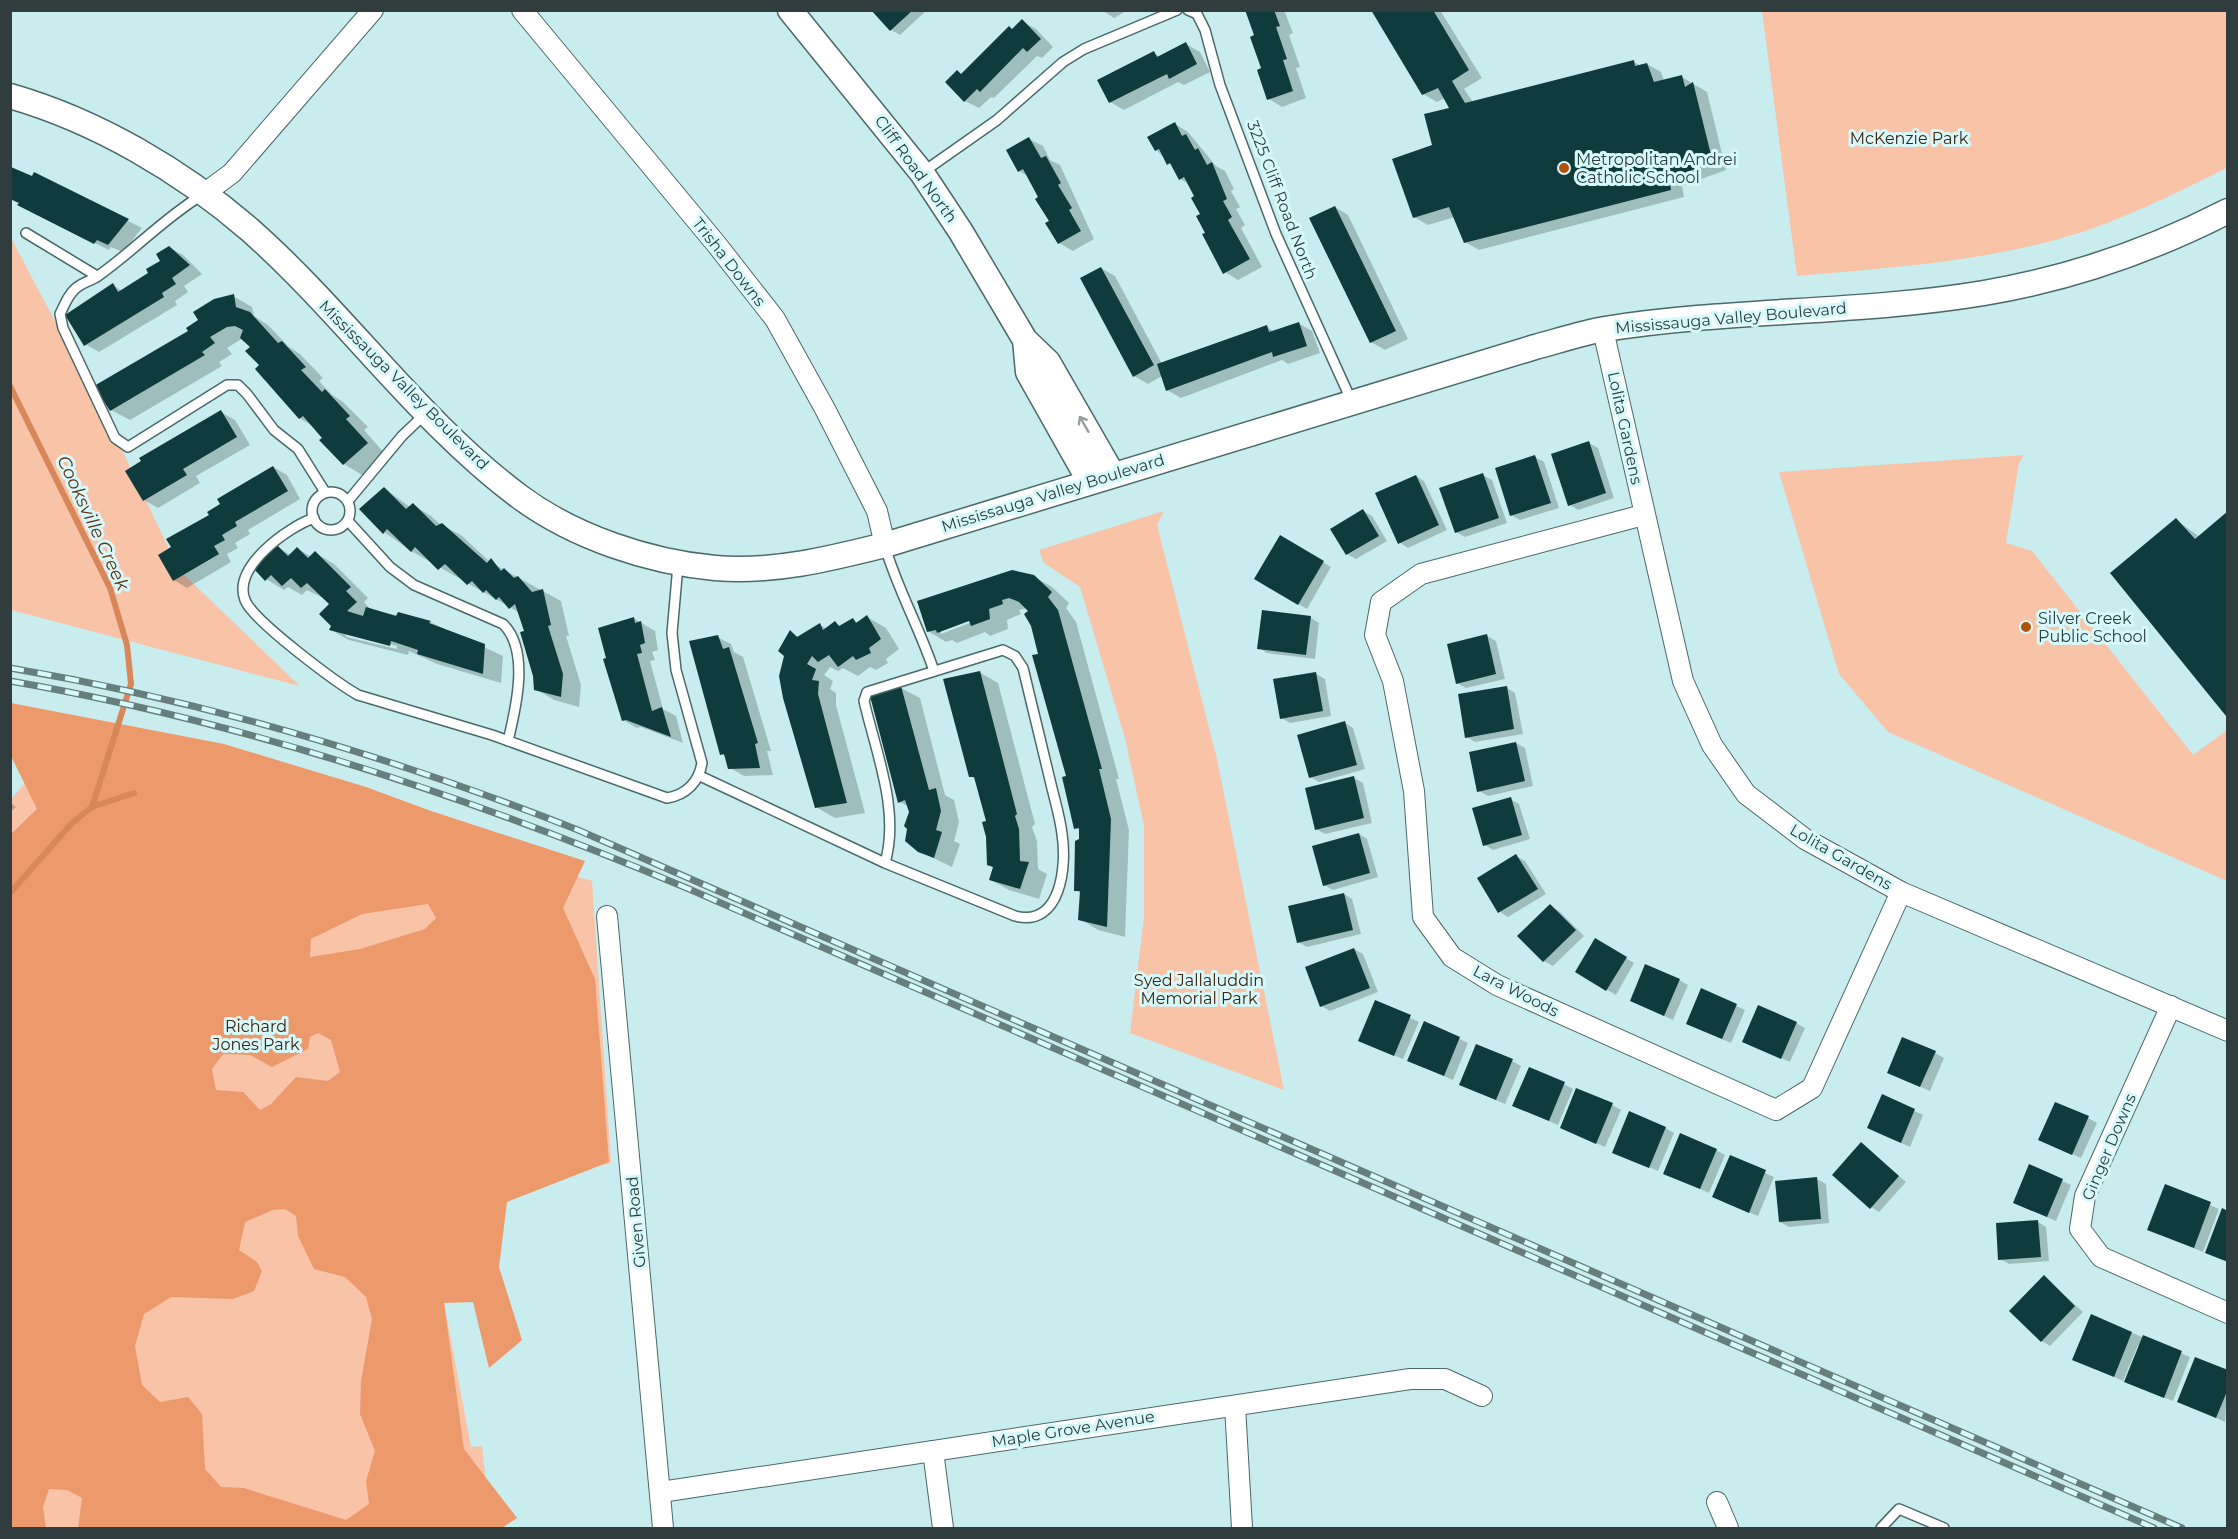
<svg xmlns="http://www.w3.org/2000/svg" width="2238" height="1539" font-family="Montserrat,sans-serif">
	<rect width="100%" height="100%" fill="#c9edee"/>
	<g fill="#f8c3a7">
		<path d="M1762,11H2227V168C2172,195 2115,224 2055,240C1970,263 1884,268 1797,276Z"/>
		<path d="M10,236L113,431L179,570L300,686L11,610Z"/>
		<path d="M2024,455L2019,463L2006,543L2032,551L2193,755L2227,730V881L1888,732L1839,674L1779,472Z"/>
		<path d="M1164,511L1157,525L1217,759L1284,1090L1130,1033L1144,917V826L1125,738L1080,587L1044,563L1039,550Z"/>
		<path d="M80,722L592,881L611,1163L427,1212L471,1447L482,1446L491,1528H11V799Z"/>
	</g>
	<path fill="#ec996b" fill-rule="evenodd" d="M11,703L224,744L366,787L431,811L585,861L563,908L595,979L609,1162L507,1202L499,1267L522,1340L489,1368L473,1302L444,1303L464,1449L517,1518L502,1528H78L82,1498L67,1490L49,1489L43,1507L46,1528H11L10,835L37,809L11,756ZM428,904L436,918L425,929L360,949L310,957L311,939L362,914ZM318,1033L331,1040L340,1072L328,1081L296,1077L271,1104L260,1110L243,1092L216,1090L212,1069L223,1054L250,1055L272,1067L308,1049L310,1037ZM285,1209L296,1216L298,1236L314,1269L345,1277L366,1297L372,1319L361,1381L360,1414L375,1451L366,1481L369,1504L346,1520L244,1488L221,1487L205,1469L202,1414L188,1397L160,1402L142,1385L135,1346L144,1314L171,1297L233,1299L254,1291L262,1271L257,1262L239,1250L245,1222L273,1210Z"/>
	<g fill="#0003" fill-rule="evenodd">
		<path d="M873,10H927L900,35L891,30Z"/>
		<path d="M1102,10H1128L1114,18Z"/>
		<path d="M1247,10H1284L1293,33L1289,35L1300,67L1296,68L1306,98L1282,107L1269,99L1256,36Z"/>
		<path d="M1372,10H1440L1482,78L1464,89L1473,102L1634,62L1641,66L1647,64L1661,72L1664,81L1682,77L1707,92L1726,170L1682,186L1684,197L1479,250L1465,242L1455,217L1428,225L1414,217L1434,146L1451,110L1445,98L1437,102L1423,94Z"/>
		<path d="M1022,21L1036,29L1053,47L1042,58L1037,56L994,98L991,97L979,108L965,101L957,72L962,75Z"/>
		<path d="M1186,44L1200,52L1210,72L1184,85L1178,82L1124,110L1110,102L1154,53L1160,57Z"/>
		<path d="M1175,124L1188,132L1216,166L1225,171L1234,189L1231,191L1240,207L1236,209L1245,225L1241,228L1262,267L1238,280L1225,272L1189,184L1180,179L1174,167L1156,150Z"/>
		<path d="M1029,139L1043,146L1050,160L1060,165L1094,239L1073,251L1059,243L1029,177L1019,171Z"/>
		<path d="M12,169L33,177L35,174L142,228L123,252L111,247L109,250L32,212L10,198Z"/>
		<path d="M1335,207L1348,215L1408,339L1385,350L1371,342Z"/>
		<path d="M169,247L183,255L202,274L184,286L188,292L175,301L177,305L99,352L85,344L113,285L122,291L150,274L162,262Z"/>
		<path d="M1101,268L1115,276L1162,364L1267,327L1275,332L1298,323L1312,331L1320,353L1288,364L1282,360L1181,398L1167,390L1162,376L1148,384L1134,376Z"/>
		<path d="M233,296L252,307L254,316L268,325L289,347L300,354L323,378L319,381L332,395L343,402L368,427L364,430L385,454L362,475L344,464L313,426L299,418L252,347L243,338L227,348L232,354L219,362L222,366L130,420L111,410L190,331Z"/>
		<path d="M221,412L235,420L250,445L196,476L200,483L158,508L144,500L128,471Z"/>
		<path d="M1589,443L1598,448L1614,498L1578,510L1570,505Z"/>
		<path d="M1535,457L1544,462L1559,508L1520,520L1511,515Z"/>
		<path d="M273,467L287,475L300,499L248,530L250,534L235,543L238,548L227,554L231,562L187,588L174,580L173,548Z"/>
		<path d="M1483,475L1492,480L1507,523L1465,537L1456,532Z"/>
		<path d="M1416,476L1424,481L1447,530L1408,548L1399,542Z"/>
		<path d="M384,488L410,507L413,505L431,516L441,525L461,535L490,562L561,601L569,636H566L581,685L579,707L554,700L536,689L526,632L520,613L411,551L384,532L361,509Z"/>
		<path d="M1363,511L1372,516L1387,541L1356,559L1347,554Z"/>
		<path d="M2176,520L2200,537L2228,715Z"/>
		<path d="M1281,537L1331,567L1307,609L1256,579Z"/>
		<path d="M277,547L291,555L298,549L312,557L316,553L334,564L368,598L364,602L371,610L430,622L503,656L501,683L437,664L409,651L408,655L349,640L331,630V604L323,596L321,597L307,590L302,595L288,587L284,590L266,579ZM343,632L397,646V649L347,637Z"/>
		<path d="M1033,576L1052,587L1069,603L1066,608L1076,622L1119,779H1116L1129,830L1125,937L1098,930L1080,919L1081,894L1075,890L1081,831L1076,828L1067,777L1030,611L1027,608L1019,610L1021,614L1007,620L1008,629L990,636L985,632L957,643L952,640L946,642L928,631ZM976,617L977,620L941,634V630Z"/>
		<path d="M867,617L886,628L899,649L886,659L888,663L876,670L870,667L858,676L843,668L838,671L830,667L824,675L833,681L830,689L836,693V705L865,813L835,818L816,807L790,632L799,637L820,625L827,629L836,623L841,627L853,620L859,623Z"/>
		<path d="M633,618L655,631L658,650L652,652L655,660L650,661L663,709L676,716L683,743L641,727L637,728L623,720L608,659Z"/>
		<path d="M1311,618L1319,623L1315,659L1267,653L1259,648Z"/>
		<path d="M1487,636L1496,641L1505,679L1466,688L1457,683Z"/>
		<path d="M717,637L731,644L734,652L743,657L771,751H767L773,775L744,776L730,768L726,757L721,754Z"/>
		<path d="M979,672L998,683L1035,824L1032,827L1037,841L1038,869L1047,874L1039,899L1009,890L991,880L995,868L988,822L975,779L971,776Z"/>
		<path d="M1316,674L1325,679L1331,716L1290,723L1281,718Z"/>
		<path d="M901,688L920,698L945,795L954,800L959,822L954,841L960,844L952,867L919,851L909,807L900,802Z"/>
		<path d="M1507,688L1515,693L1523,734L1475,742L1467,737Z"/>
		<path d="M1345,723L1353,728L1365,769L1319,782L1310,777Z"/>
		<path d="M1516,743L1525,748L1533,786L1488,796L1479,791Z"/>
		<path d="M1354,778L1363,783L1372,823L1325,834L1316,829Z"/>
		<path d="M1510,799L1519,804L1530,839L1493,850L1485,845Z"/>
		<path d="M10,802L16,807L10,812Z"/>
		<path d="M1359,834L1367,839L1378,877L1333,890L1324,885Z"/>
		<path d="M1516,856L1525,861L1546,894L1508,917L1500,912Z"/>
		<path d="M1344,894L1352,899L1361,934L1307,947L1298,942Z"/>
		<path d="M1550,906L1559,911L1584,936L1553,966L1544,961L1520,936Z"/>
		<path d="M1596,940L1634,963L1616,995L1577,972Z"/>
		<path d="M1354,949L1363,954L1378,992L1330,1011L1321,1006Z"/>
		<path d="M1679,980L1688,985L1673,1020L1640,1005Z"/>
		<path d="M1702,990L1745,1010L1731,1043L1696,1028Z"/>
		<path d="M1375,1002L1419,1022L1403,1059L1368,1045Z"/>
		<path d="M1425,1023L1468,1043L1453,1080L1418,1065Z"/>
		<path d="M1796,1023L1805,1028L1790,1062L1753,1046Z"/>
		<path d="M1935,1053L1944,1058L1930,1091L1897,1077Z"/>
		<path d="M1512,1061L1521,1066L1505,1104L1470,1089Z"/>
		<path d="M1564,1084L1573,1089L1558,1125L1514,1106Z"/>
		<path d="M1883,1096L1923,1115L1910,1147L1878,1133Z"/>
		<path d="M1612,1105L1621,1110L1605,1147L1561,1128Z"/>
		<path d="M2088,1118L2097,1123L2081,1158L2049,1144Z"/>
		<path d="M1665,1128L1674,1133L1658,1171L1623,1157Z"/>
		<path d="M1861,1144L1906,1182L1879,1212L1871,1207Z"/>
		<path d="M1716,1150L1725,1155L1709,1193L1665,1173Z"/>
		<path d="M1730,1157L1774,1177L1758,1216L1723,1202Z"/>
		<path d="M2030,1166L2071,1185L2056,1221L2023,1207Z"/>
		<path d="M1817,1179L1826,1184L1829,1223L1789,1227L1780,1222Z"/>
		<path d="M2166,1186L2219,1209L2203,1252L2158,1234Z"/>
		<path d="M2038,1222L2046,1227L2049,1261L2009,1264L2000,1259Z"/>
		<path d="M2044,1277L2083,1312L2050,1346L2042,1341Z"/>
		<path d="M2092,1316L2190,1357L2173,1401L2135,1386L2140,1346L2138,1345L2123,1381L2074,1359Z"/>
		<path d="M2228,1372L2225,1422L2179,1401Z"/>
	</g>
	<g fill="none" stroke-linecap="round" stroke-linejoin="round">
		<g stroke="#d78759" stroke-width="6">
			<path d="M10,386L110,588L127,645L131,684L92,807L72,823L10,893"/>
			<path d="M92,807L134,793"/>
		</g>
	</g>
	<g fill="#103b3d">
		<path d="M871,10H913L890,31Z"/>
		<path d="M1245,10H1274L1280,26L1276,27L1287,59L1283,60L1293,91L1267,100L1257,70L1261,68L1250,37L1254,35Z"/>
		<path d="M1371,10H1433L1469,70L1452,81L1465,103L1634,60L1635,66L1647,63L1654,82L1682,75L1685,87L1693,82L1713,163L1669,178L1671,190L1464,243L1449,207L1413,218L1392,159L1432,145L1424,114L1449,108L1438,88L1422,95Z"/>
		<path d="M1022,19L1041,39L1027,52L1023,48L980,92L977,89L964,102L945,82L957,70L961,74L1009,26L1012,29Z"/>
		<path d="M1186,42L1197,64L1169,79L1167,74L1109,103L1097,80L1154,51L1157,57Z"/>
		<path d="M1175,122L1182,136L1186,134L1195,150L1198,148L1207,165L1212,162L1227,199L1223,201L1232,217L1228,220L1250,259L1223,274L1202,234L1205,233L1196,216L1200,214L1191,198L1194,196L1184,177L1179,180L1170,163L1167,165L1159,149L1155,151L1147,137Z"/>
		<path d="M1029,137L1041,158L1046,156L1061,183L1058,185L1072,208L1069,210L1081,231L1058,244L1045,223L1049,221L1035,199L1038,197L1023,169L1018,172L1006,150Z"/>
		<path d="M11,167L32,176L34,172L129,219L108,245L97,240L94,244L17,205L19,203L10,199Z"/>
		<path d="M1335,206L1396,331L1370,343L1309,218Z"/>
		<path d="M169,246L190,265L172,278L176,284L162,293L164,297L84,346L65,315L113,283L118,292L148,273L146,269L160,261L156,254Z"/>
		<path d="M1101,267L1154,365L1133,377L1080,278Z"/>
		<path d="M234,294L236,307L250,312L278,343L282,341L306,367L301,370L322,392L325,389L350,416L346,419L368,443L343,465L319,440L322,438L303,416L299,419L255,369L259,365L245,351L250,347L240,338L243,330L235,326L227,327L210,337L215,343L202,352L205,355L110,411L94,386L188,331L186,328L198,320L193,312L214,299Z"/>
		<path d="M1299,322L1307,346L1273,357L1272,352L1166,391L1157,364L1267,325L1269,332Z"/>
		<path d="M221,410L237,437L183,469L187,475L143,501L125,471L141,461L139,458Z"/>
		<path d="M1589,441L1606,493L1568,506L1551,454Z"/>
		<path d="M1535,455L1551,503L1510,516L1495,468Z"/>
		<path d="M273,466L288,491L235,522L237,526L222,535L225,540L214,546L219,554L173,581L158,555L171,547L166,539L209,515L207,512L220,504L217,499Z"/>
		<path d="M1483,473L1499,518L1455,533L1439,488Z"/>
		<path d="M1416,475L1439,525L1398,544L1375,493Z"/>
		<path d="M384,487L406,509L413,503L436,526L442,523L487,563L491,558L501,571L504,568L514,578L518,576L532,592L543,589L551,625L548,626L563,674L561,697L534,690L533,676L520,632L524,631L515,604L509,609L499,597L496,600L486,590L483,593L472,581L467,585L445,564L438,570L415,547L411,552L387,529L383,534L359,509Z"/>
		<path d="M1363,509L1379,536L1346,555L1330,529Z"/>
		<path d="M2228,511V715L2226,716L2110,573L2176,518L2195,539Z"/>
		<path d="M1280,535L1324,561L1298,605L1254,579Z"/>
		<path d="M277,545L288,556L297,547L308,558L315,551L351,587L346,591L357,602L347,611L363,616L366,607L396,616L398,612L431,621L429,623L485,644L483,674L417,654L418,650L391,641L390,646L329,630L331,626L319,614L329,604L307,583L301,588L291,578L282,586L271,575L265,581L253,568Z"/>
		<path d="M1012,570L1034,575L1052,592L1048,597L1058,610L1102,769H1099L1111,819L1107,927L1078,920L1080,891H1074L1075,841L1079,839V828L1074,829L1062,777L1066,776L1032,655L1038,654L1031,626L1024,614L1028,611L1019,602L1009,598L1002,600L1003,604L989,609L990,619L971,626L969,621L937,633L936,630L927,632L917,601Z"/>
		<path d="M1262,610L1311,616L1306,655L1257,649Z"/>
		<path d="M867,615L881,639L869,648L871,653L856,660L853,656L838,667L829,655L818,662L812,656L807,664L816,669L812,680L819,681L818,694L847,803L815,808L783,698L779,676L784,656L778,651L790,630L797,637L820,623L823,630L835,621L839,626L853,618L856,623Z"/>
		<path d="M634,617L635,623L641,621L645,643L640,645L642,653L637,654L652,711L662,707L671,737L626,720L622,721L603,659L606,658L598,628Z"/>
		<path d="M1487,634L1496,674L1456,684L1447,644Z"/>
		<path d="M718,635L723,649L729,647L758,743L755,744L760,768L728,769L724,754L720,755L689,641Z"/>
		<path d="M980,671L1017,814L1015,816L1019,829L1020,861L1029,862L1020,889L989,880L993,867L987,865L986,837L982,822L986,821L974,777H969L943,679Z"/>
		<path d="M1316,672L1323,711L1280,719L1273,679Z"/>
		<path d="M901,686L929,790L936,788L941,811L936,830L942,832L934,858L918,852L905,841L907,829L904,826L909,812L905,800L898,803L870,696Z"/>
		<path d="M1507,686L1514,729L1465,738L1458,694Z"/>
		<path d="M1345,721L1357,765L1309,778L1297,735Z"/>
		<path d="M1516,742L1525,781L1477,792L1469,752Z"/>
		<path d="M1354,776L1364,818L1315,830L1305,788Z"/>
		<path d="M1511,797L1522,835L1483,846L1472,808Z"/>
		<path d="M1359,833L1370,873L1323,886L1312,846Z"/>
		<path d="M1516,854L1538,889L1498,913L1477,878Z"/>
		<path d="M1344,893L1353,930L1297,943L1288,906Z"/>
		<path d="M1550,904L1576,930L1543,962L1517,936Z"/>
		<path d="M1595,938L1627,957L1606,991L1575,972Z"/>
		<path d="M1354,948L1370,988L1320,1007L1305,967Z"/>
		<path d="M1645,964L1680,979L1664,1016L1630,1001Z"/>
		<path d="M1701,988L1737,1004L1722,1039L1686,1024Z"/>
		<path d="M1375,1000L1411,1015L1394,1056L1358,1041Z"/>
		<path d="M1758,1005L1797,1022L1781,1059L1742,1042Z"/>
		<path d="M1424,1021L1460,1037L1444,1076L1407,1061Z"/>
		<path d="M1902,1037L1936,1051L1920,1087L1887,1073Z"/>
		<path d="M1476,1044L1513,1059L1496,1100L1459,1085Z"/>
		<path d="M1529,1067L1565,1082L1549,1121L1512,1106Z"/>
		<path d="M1576,1088L1613,1103L1596,1144L1560,1128Z"/>
		<path d="M1882,1094L1915,1109L1901,1143L1867,1128Z"/>
		<path d="M2055,1102L2089,1116L2072,1155L2038,1140Z"/>
		<path d="M1629,1111L1666,1127L1649,1168L1612,1153Z"/>
		<path d="M1680,1133L1717,1149L1700,1189L1663,1174Z"/>
		<path d="M1861,1142L1899,1176L1870,1209L1832,1175Z"/>
		<path d="M1730,1155L1766,1170L1749,1213L1712,1197Z"/>
		<path d="M2029,1164L2063,1179L2047,1217L2013,1203Z"/>
		<path d="M1817,1177L1821,1219L1779,1222L1775,1181Z"/>
		<path d="M2165,1184L2211,1202L2194,1248L2147,1230Z"/>
		<path d="M2222,1208L2228,1211V1262L2205,1253Z"/>
		<path d="M2038,1220L2041,1257L1998,1260L1996,1223Z"/>
		<path d="M2044,1275L2075,1306L2041,1342L2009,1311Z"/>
		<path d="M2091,1314L2132,1332L2114,1377L2072,1360Z"/>
		<path d="M2143,1335L2182,1351L2164,1398L2124,1382Z"/>
		<path d="M2195,1357L2228,1370V1389L2216,1418L2177,1402Z"/>
	</g>
	<g fill="none" stroke-linecap="round" stroke-linejoin="round">
		<g stroke="#49696a" stroke-width="12">
			<g id="service">
				<path d="M1188,10L1197,14L1205,30L1220,85L1276,234L1352,402"/>
				<path d="M923,172L997,120L1063,62L1084,49L1177,10"/>
				<path d="M202,195C164,218 135,250 98,276C91,281 80,283 74,290C67,297 64,306 60,314L63,328L115,438L128,447L227,385H238L247,394L274,430L298,449L325,492"/>
				<path d="M26,233L97,276"/>
				<circle cx="331" cy="511" r="19"/>
				<path d="M348,501L402,436L425,414"/>
				<path d="M314,518C288,527 232,567 245,600C253,621 337,683 358,695L492,735L667,798C686,795 699,782 702,763L676,670L672,633L678,565"/>
				<path d="M348,521L390,567L414,585L503,624C530,650 516,708 508,741"/>
				<path d="M885,547C898,590 920,629 934,671"/>
				<path d="M700,776L885,863L1015,916C1061,928 1067,866 1062,834C1060,816 1054,798 1050,780C1041,743 1032,705 1023,668L1015,656L1003,650L867,692L864,701C876,753 900,810 885,863"/>
				<path d="M1881,1528L1899,1509L1944,1528"/>
			</g>
		</g>
		<g stroke="#49696a" stroke-width="22">
			<g id="minor">
				<path d="M522,10L717,245L775,319L825,409L877,511L885,545"/>
				<path d="M205,193L232,173L373,10"/>
				<path d="M1603,330L1683,681L1712,745L1746,794L1805,839L1901,892L2228,1031"/>
				<path d="M1643,515L1421,574L1381,602L1375,635L1393,681L1414,791L1423,917L1452,957L1497,985L1776,1110L1812,1088L1901,892"/>
				<path d="M607,916L663,1528"/>
				<path d="M2171,1006L2085,1196L2080,1229L2101,1257L2228,1313"/>
				<path d="M1235,1406L1242,1528"/>
				<path d="M933,1451L943,1528"/>
				<path d="M661,1492L1410,1379H1445L1482,1396"/>
				<path d="M1717,1502L1728,1528"/>
			</g>
		</g>
		<g stroke="#49696a" stroke-width="27">
			<g id="tertiary">
				<path d="M790,10L922,173L961,232L1025,340L1048,362L1113,475"/>
				<path d="M10,96C97,121 182,171 250,230C344,313 420,423 520,497C574,537 649,562 715,568C773,573 829,559 885,545L1535,347C1558,341 1581,333 1605,329C1730,309 1858,314 1984,293C2067,279 2152,250 2228,211"/>
				<path d="M1025,340L1028,372L1090,482"/>
			</g>
		</g>
		<use href="#service" stroke="#fff" stroke-width="9"/>
		<use href="#minor" stroke="#fff" stroke-width="20"/>
		<use href="#tertiary" stroke="#fff" stroke-width="24"/>
		<g stroke="#677d7e" stroke-width="7">
			<g id="rail">
				<path d="M10,668C205,701 395,758 578,830L2182,1528"/>
				<path d="M10,681C245,722 471,797 689,889L2154,1528"/>
			</g>
		</g>
		<use href="#rail" stroke="#d6fafc" stroke-width="4.5" stroke-dasharray="14" stroke-linecap="butt"/>
	</g>
	<defs><path id="oneway-shaft" d="M-6 0H5M1.5-3L5.5 0L1.5 3" fill="none" stroke-width="1.6" stroke-linecap="round" stroke-linejoin="round" transform="scale(1.5)"/></defs>
	<use stroke="#979e9e" href="#oneway-shaft" transform="translate(1084 424) rotate(-120)"/>
	<g fill="#b15205" stroke="#d6fafc" stroke-width="2">
		<circle cx="1564" cy="168" r="6"/>
		<circle cx="2026" cy="627" r="6"/>
	</g>
	<g text-anchor="middle" dominant-baseline="central" stroke-width="6" stroke-linejoin="round" paint-order="stroke">
		<g font-size="16" fill="#43220e" stroke="#d6fafc">
			<text x="1909" y="138">McKenzie Park</text>
			<text x="1199" y="980">Syed Jallaluddin<tspan x="1199" dy="18">Memorial Park</tspan></text>
			<text x="256" y="1026">Richard<tspan x="256" dy="18">Jones Park</tspan></text>
		</g>
		<g font-size="16" fill="#2f3d3e" stroke="#d6fafc" text-anchor="start">
			<text x="1576" y="159">Metropolitan Andrei<tspan x="1576" dy="18">Catholic School</tspan></text>
			<text x="2038" y="618">Silver Creek<tspan x="2038" dy="18">Public School</tspan></text>
		</g>
		<g font-size="16" fill="#2f3d3e" stroke="#d6fafc">
			<text transform="translate(916 169) rotate(54)">Cliff Road North</text>
			<text transform="translate(1282 200) rotate(69)">3225 Cliff Road North</text>
			<text transform="translate(729 262) rotate(52)">Trisha Downs</text>
			<text transform="translate(1731 318) rotate(-5)">Mississauga Valley Boulevard</text>
			<text transform="translate(404 385) rotate(45)">Mississauga Valley Boulevard</text>
			<text transform="translate(1625 428) rotate(78)">Lolita Gardens</text>
			<text transform="translate(1053 493) rotate(-17)">Mississauga Valley Boulevard</text>
			<text transform="translate(1841 857) rotate(30)">Lolita Gardens</text>
			<text transform="translate(1516 991) rotate(27)">Lara Woods</text>
			<text transform="translate(2109 1147) rotate(-67)">Ginger Downs</text>
			<text transform="translate(636 1222) rotate(-95)">Given Road</text>
			<text transform="translate(1073 1429) rotate(-9)">Maple Grove Avenue</text>
		</g>
		<g font-size="18" font-style="italic" fill="#64300e" stroke="#d6fafc">
			<text transform="translate(93 523) rotate(65)">Cooksville Creek</text>
		</g>
	</g>
	<rect width="2238" height="1539" fill="none" stroke="#2f3d3e" stroke-width="24"/>
</svg>
